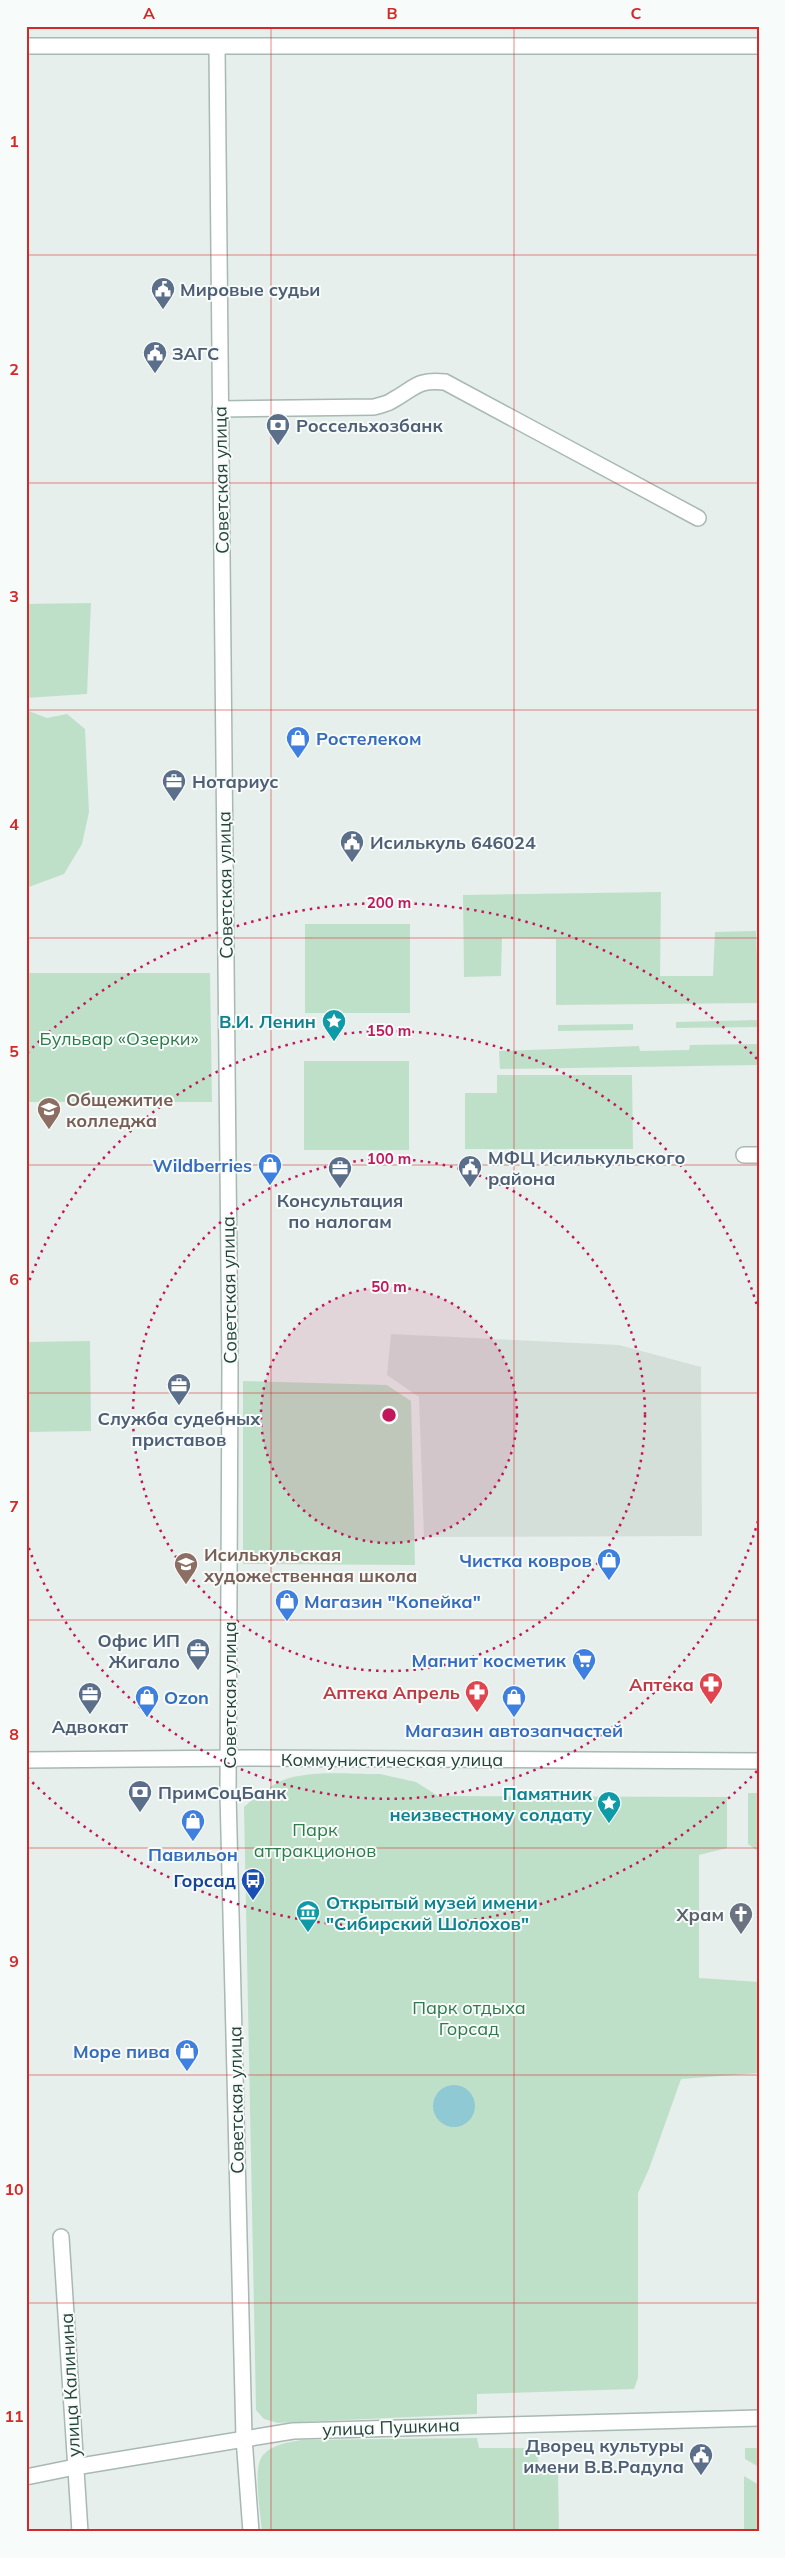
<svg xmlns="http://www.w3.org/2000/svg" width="785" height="2558" font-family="Mulish,sans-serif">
	<rect width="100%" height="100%" fill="#e6efeb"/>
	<path fill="#d4dfda" d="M391,1334L619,1345L701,1367L702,1536L424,1537L419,1397L387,1375Z"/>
	<g fill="#bfe0c8">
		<path d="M91,603L87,694L26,698V604Z"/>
		<path d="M26,710L47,718L67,714L85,729L89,812L82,844L64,874L26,888Z"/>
		<path d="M661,892L660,976H713L715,932L756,931L759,1003L556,1005V939L502,938L501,976L464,977L463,895Z"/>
		<rect x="305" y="924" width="105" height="89"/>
		<path d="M26,973H210L212,1102H26Z"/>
		<path d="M759,1020V1027L676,1028V1022Z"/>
		<path d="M633,1024V1030L558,1031V1025Z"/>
		<path d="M759,1044V1065L500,1069L499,1051L639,1046L640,1051L689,1050L690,1045Z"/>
		<rect x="304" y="1061" width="105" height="89"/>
		<path d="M497,1075H632L633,1149H465V1093H497Z"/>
		<path d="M90,1341L91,1431L26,1432V1342Z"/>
		<path d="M243,1381L387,1385L411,1401L415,1565L243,1564Z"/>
		<path d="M380,1774L416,1782L438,1796L727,1797V1848L699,1855V1978L759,1982V2073L681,2079L649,2169L638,2193V2378L634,2389L477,2394V2414L278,2423L264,2419L256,2410L244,1807L254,1798H261C278,1765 348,1775 380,1774Z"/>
		<path d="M748,1793H759V1852L748,1844Z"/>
		<path d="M477,2438L479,2448H536L539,2464H553L558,2474L559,2532H262C261,2515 252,2467 263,2455C273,2444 289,2442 302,2440Z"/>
		<path d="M745,2448H759V2467L745,2459Z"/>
		<path d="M744,2476L759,2485V2532H744Z"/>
	</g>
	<circle fill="#8ec9d4" cx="454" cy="2106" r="21"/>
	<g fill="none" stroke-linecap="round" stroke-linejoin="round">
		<g stroke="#a8b8b2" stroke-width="18">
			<g id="minor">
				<path d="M26,46H759"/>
				<path d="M217,48L230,1370L228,1793L244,2438L251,2532"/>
				<path d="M220,409L374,407C380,405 388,404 393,400C415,388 417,379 445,382L698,518"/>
				<path d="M744,1155H759"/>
				<path d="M26,1760L249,1758L759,1761"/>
				<path d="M61,2237L80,2532"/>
				<path d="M26,2477L75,2467L293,2431L759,2418"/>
			</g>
		</g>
		<use href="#minor" stroke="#fff" stroke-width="15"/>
	</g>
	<path fill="none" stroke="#d62828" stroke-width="1" stroke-opacity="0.55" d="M271,26V2532M514,26V2532M26,255H759M26,483H759M26,710H759M26,938H759M26,1165H759M26,1393H759M26,1620H759M26,1848H759M26,2075H759M26,2303H759"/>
	<circle cx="389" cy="1415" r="128" fill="#c2185b" fill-opacity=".12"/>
	<g fill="none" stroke="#c2185b" stroke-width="2.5" stroke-dasharray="2.5 5">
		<circle cx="389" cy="1415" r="128"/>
		<circle cx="389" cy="1415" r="256"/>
		<path d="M758 1521A384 384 0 0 1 27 1543M27 1287A384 384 0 0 1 758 1309"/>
		<path d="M757 1771A512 512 0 0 1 27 1777M27 1053A512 512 0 0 1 757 1059"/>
	</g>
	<defs>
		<g id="civic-pin" transform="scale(1.25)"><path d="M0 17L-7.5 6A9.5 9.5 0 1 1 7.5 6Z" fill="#5c6f8a" stroke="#f7fbf9"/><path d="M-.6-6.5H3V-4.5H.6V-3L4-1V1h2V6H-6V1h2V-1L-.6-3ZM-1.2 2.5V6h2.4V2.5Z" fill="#fff"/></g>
		<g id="bank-pin" transform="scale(1.25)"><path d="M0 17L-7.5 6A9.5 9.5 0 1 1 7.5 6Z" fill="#5c6f8a" stroke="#f7fbf9"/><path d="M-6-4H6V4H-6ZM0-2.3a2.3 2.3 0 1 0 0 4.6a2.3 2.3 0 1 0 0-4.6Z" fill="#fff"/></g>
		<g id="shop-pin" transform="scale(1.25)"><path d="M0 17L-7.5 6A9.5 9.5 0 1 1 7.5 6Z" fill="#3f7fe0" stroke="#f7fbf9"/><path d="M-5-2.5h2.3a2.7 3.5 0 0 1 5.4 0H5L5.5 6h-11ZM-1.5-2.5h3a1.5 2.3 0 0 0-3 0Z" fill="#fff"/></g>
		<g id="office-pin" transform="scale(1.25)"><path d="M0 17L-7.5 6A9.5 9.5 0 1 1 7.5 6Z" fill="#5c6f8a" stroke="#f7fbf9"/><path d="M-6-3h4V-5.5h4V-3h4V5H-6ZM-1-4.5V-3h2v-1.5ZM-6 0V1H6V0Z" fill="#fff"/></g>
		<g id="sight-pin" transform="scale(1.25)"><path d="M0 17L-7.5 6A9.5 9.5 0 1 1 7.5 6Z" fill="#0f9aa8" stroke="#f7fbf9"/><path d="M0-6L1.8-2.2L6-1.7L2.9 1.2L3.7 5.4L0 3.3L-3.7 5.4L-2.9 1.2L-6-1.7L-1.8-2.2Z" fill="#fff"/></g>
		<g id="university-pin" transform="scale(1.25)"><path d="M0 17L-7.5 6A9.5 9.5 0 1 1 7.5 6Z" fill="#8d6e63" stroke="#f7fbf9"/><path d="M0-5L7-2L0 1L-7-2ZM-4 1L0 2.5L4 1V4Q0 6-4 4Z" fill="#fff"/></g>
		<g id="school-pin" transform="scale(1.25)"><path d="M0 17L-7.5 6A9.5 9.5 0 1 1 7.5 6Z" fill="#8d6e63" stroke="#f7fbf9"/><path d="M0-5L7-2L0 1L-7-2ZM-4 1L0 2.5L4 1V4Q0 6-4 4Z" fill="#fff"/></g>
		<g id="supermarket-pin" transform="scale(1.25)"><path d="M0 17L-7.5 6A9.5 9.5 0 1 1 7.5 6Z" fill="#3f7fe0" stroke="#f7fbf9"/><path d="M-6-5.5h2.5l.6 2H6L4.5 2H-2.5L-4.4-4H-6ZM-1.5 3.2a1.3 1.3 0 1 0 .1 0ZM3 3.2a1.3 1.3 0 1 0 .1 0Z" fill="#fff"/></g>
		<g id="pharmacy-pin" transform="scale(1.25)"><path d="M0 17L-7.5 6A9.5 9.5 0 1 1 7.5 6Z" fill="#e0444e" stroke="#f7fbf9"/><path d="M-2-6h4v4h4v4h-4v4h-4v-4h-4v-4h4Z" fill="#fff"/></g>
		<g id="bus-pin" transform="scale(1.25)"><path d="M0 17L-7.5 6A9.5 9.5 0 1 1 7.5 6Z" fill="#1a4fb4" stroke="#f7fbf9"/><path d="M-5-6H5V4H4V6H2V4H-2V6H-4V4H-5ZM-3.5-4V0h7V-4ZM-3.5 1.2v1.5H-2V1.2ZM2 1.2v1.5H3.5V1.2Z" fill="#fff"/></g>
		<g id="museum-pin" transform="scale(1.25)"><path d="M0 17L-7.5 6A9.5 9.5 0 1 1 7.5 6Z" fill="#0f9aa8" stroke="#f7fbf9"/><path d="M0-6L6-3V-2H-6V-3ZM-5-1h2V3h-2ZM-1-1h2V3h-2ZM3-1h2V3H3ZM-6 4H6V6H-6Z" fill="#fff"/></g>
		<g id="church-pin" transform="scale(1.25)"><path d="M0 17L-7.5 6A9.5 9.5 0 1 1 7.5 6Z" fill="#6b7280" stroke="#f7fbf9"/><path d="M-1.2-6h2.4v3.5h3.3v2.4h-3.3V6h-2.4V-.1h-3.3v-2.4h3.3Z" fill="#fff"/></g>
	</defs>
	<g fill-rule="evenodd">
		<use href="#civic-pin" x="163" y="289"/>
		<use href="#civic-pin" x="155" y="353"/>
		<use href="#bank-pin" x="278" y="425"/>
		<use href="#shop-pin" x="298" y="738"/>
		<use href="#office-pin" x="174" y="781"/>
		<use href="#civic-pin" x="352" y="842"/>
		<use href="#sight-pin" x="334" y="1021"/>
		<use href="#university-pin" x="49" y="1109"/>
		<use href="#shop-pin" x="270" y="1165"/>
		<use href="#civic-pin" x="470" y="1167"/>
		<use href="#office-pin" x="340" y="1168"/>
		<use href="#office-pin" x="179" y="1385"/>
		<use href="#shop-pin" x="609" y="1560"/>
		<use href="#school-pin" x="186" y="1564"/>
		<use href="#shop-pin" x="287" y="1601"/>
		<use href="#office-pin" x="198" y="1650"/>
		<use href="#supermarket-pin" x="584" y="1660"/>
		<use href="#pharmacy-pin" x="711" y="1684"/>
		<use href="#pharmacy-pin" x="477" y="1692"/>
		<use href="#office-pin" x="90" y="1694"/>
		<use href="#shop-pin" x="147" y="1697"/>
		<use href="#shop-pin" x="514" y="1697"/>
		<use href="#bank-pin" x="140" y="1792"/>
		<use href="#sight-pin" x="609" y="1803"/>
		<use href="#shop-pin" x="193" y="1821"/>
		<use href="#bus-pin" x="253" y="1880"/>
		<use href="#museum-pin" x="308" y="1912"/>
		<use href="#church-pin" x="741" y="1914"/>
		<use href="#shop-pin" x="187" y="2051"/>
		<use href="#civic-pin" x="701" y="2455"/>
	</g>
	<g text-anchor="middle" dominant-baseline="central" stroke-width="4" stroke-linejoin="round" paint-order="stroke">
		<g font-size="18" font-weight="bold" fill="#4e5e75" stroke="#f7fbf9" text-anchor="start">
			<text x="180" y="289">Мировые судьи</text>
			<text x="172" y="353">ЗАГС</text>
			<text x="296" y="425">Россельхозбанк</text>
			<text x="192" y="781">Нотариус</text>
			<text x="370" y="842">Исилькуль 646024</text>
			<text x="488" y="1157">МФЦ Исилькульского<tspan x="488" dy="21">района</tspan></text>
			<text x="340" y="1200" text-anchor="middle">Консультация<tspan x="340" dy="21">по налогам</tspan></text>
			<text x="179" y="1418" text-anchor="middle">Служба судебных<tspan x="179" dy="21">приставов</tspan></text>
			<text x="180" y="1640" text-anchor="end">Офис ИП<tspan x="180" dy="21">Жигало</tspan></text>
			<text x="90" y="1726" text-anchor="middle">Адвокат</text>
			<text x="158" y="1792">ПримСоцБанк</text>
			<text x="684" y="2445" text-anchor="end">Дворец культуры<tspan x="684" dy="21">имени В.В.Радула</tspan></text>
		</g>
		<g font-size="18" fill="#24423a" stroke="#f7fbf9">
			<text transform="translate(221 480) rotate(-91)">Советская улица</text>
			<text transform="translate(225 885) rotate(-91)">Советская улица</text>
			<text transform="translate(229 1290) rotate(-91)">Советская улица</text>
			<text transform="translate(229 1695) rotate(-90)">Советская улица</text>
			<text x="392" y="1759">Коммунистическая улица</text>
			<text transform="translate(236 2100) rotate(-91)">Советская улица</text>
			<text transform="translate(70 2385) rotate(-93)">улица Калинина</text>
			<text transform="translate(391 2427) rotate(-2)">улица Пушкина</text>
		</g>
		<g font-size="18" font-weight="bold" fill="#366cbe" stroke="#f7fbf9" text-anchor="end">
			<text x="316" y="738" text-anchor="start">Ростелеком</text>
			<text x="252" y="1165">Wildberries</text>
			<text x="592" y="1560">Чистка ковров</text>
			<text x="304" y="1601" text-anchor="start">Магазин "Копейка"</text>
			<text x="566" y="1660">Магнит косметик</text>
			<text x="164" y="1697" text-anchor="start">Ozon</text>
			<text x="514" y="1730" text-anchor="middle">Магазин автозапчастей</text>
			<text x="193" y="1854" text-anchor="middle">Павильон</text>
			<text x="170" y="2051">Море пива</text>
		</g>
		<g font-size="18" font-weight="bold" fill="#0d838f" stroke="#f7fbf9" text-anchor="end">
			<text x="316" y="1021">В.И. Ленин</text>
			<text x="592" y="1793">Памятник<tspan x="592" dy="21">неизвестному солдату</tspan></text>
			<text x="326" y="1902" text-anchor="start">Открытый музей имени<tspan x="326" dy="21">"Сибирский Шолохов"</tspan></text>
		</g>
		<g font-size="18" fill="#2d7a4b" stroke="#f7fbf9">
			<text x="119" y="1038">Бульвар «Озерки»</text>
			<text x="315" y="1829">Парк<tspan x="315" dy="21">аттракционов</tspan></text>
			<text x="469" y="2007">Парк отдыха<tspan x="469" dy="21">Горсад</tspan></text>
		</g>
		<g font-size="18" font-weight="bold" fill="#785e54" stroke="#f7fbf9" text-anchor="start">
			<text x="66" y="1099">Общежитие<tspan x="66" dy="21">колледжа</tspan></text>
			<text x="204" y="1554">Исилькульская<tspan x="204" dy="21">художественная школа</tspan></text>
		</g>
		<g font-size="18" font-weight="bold" fill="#be3a42" stroke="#f7fbf9" text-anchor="end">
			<text x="694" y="1684">Аптека</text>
			<text x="460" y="1692">Аптека Апрель</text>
		</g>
		<g font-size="18" font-weight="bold" fill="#164399" stroke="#f7fbf9" text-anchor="end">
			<text x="236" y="1880">Горсад</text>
		</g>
		<g font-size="18" font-weight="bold" fill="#5b616d" stroke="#f7fbf9" text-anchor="end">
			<text x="724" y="1914">Храм</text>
		</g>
	</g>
	<circle cx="389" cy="1415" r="8" fill="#c2185b" stroke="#f7fbf9" stroke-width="2.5"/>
	<g font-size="15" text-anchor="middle" font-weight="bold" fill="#c2185b" stroke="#f7fbf9" stroke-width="4" stroke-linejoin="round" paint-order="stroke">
		<text x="389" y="908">200 m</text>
		<text x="389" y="1036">150 m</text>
		<text x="389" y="1164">100 m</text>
		<text x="389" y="1292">50 m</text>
	</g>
	<rect width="785" height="2558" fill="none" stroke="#f7fbf9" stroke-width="55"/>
	<rect x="28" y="28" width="730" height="2502" fill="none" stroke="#d62828" stroke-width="2"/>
	<g font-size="16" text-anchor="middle" font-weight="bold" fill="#d62828">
		<text x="149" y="19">A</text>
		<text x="392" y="19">B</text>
		<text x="636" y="19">C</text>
		<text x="14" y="147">1</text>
		<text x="14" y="375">2</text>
		<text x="14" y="602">3</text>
		<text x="14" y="830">4</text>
		<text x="14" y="1057">5</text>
		<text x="14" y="1285">6</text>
		<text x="14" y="1512">7</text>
		<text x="14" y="1740">8</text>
		<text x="14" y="1967">9</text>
		<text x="14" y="2195">10</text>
		<text x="14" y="2422">11</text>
	</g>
</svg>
